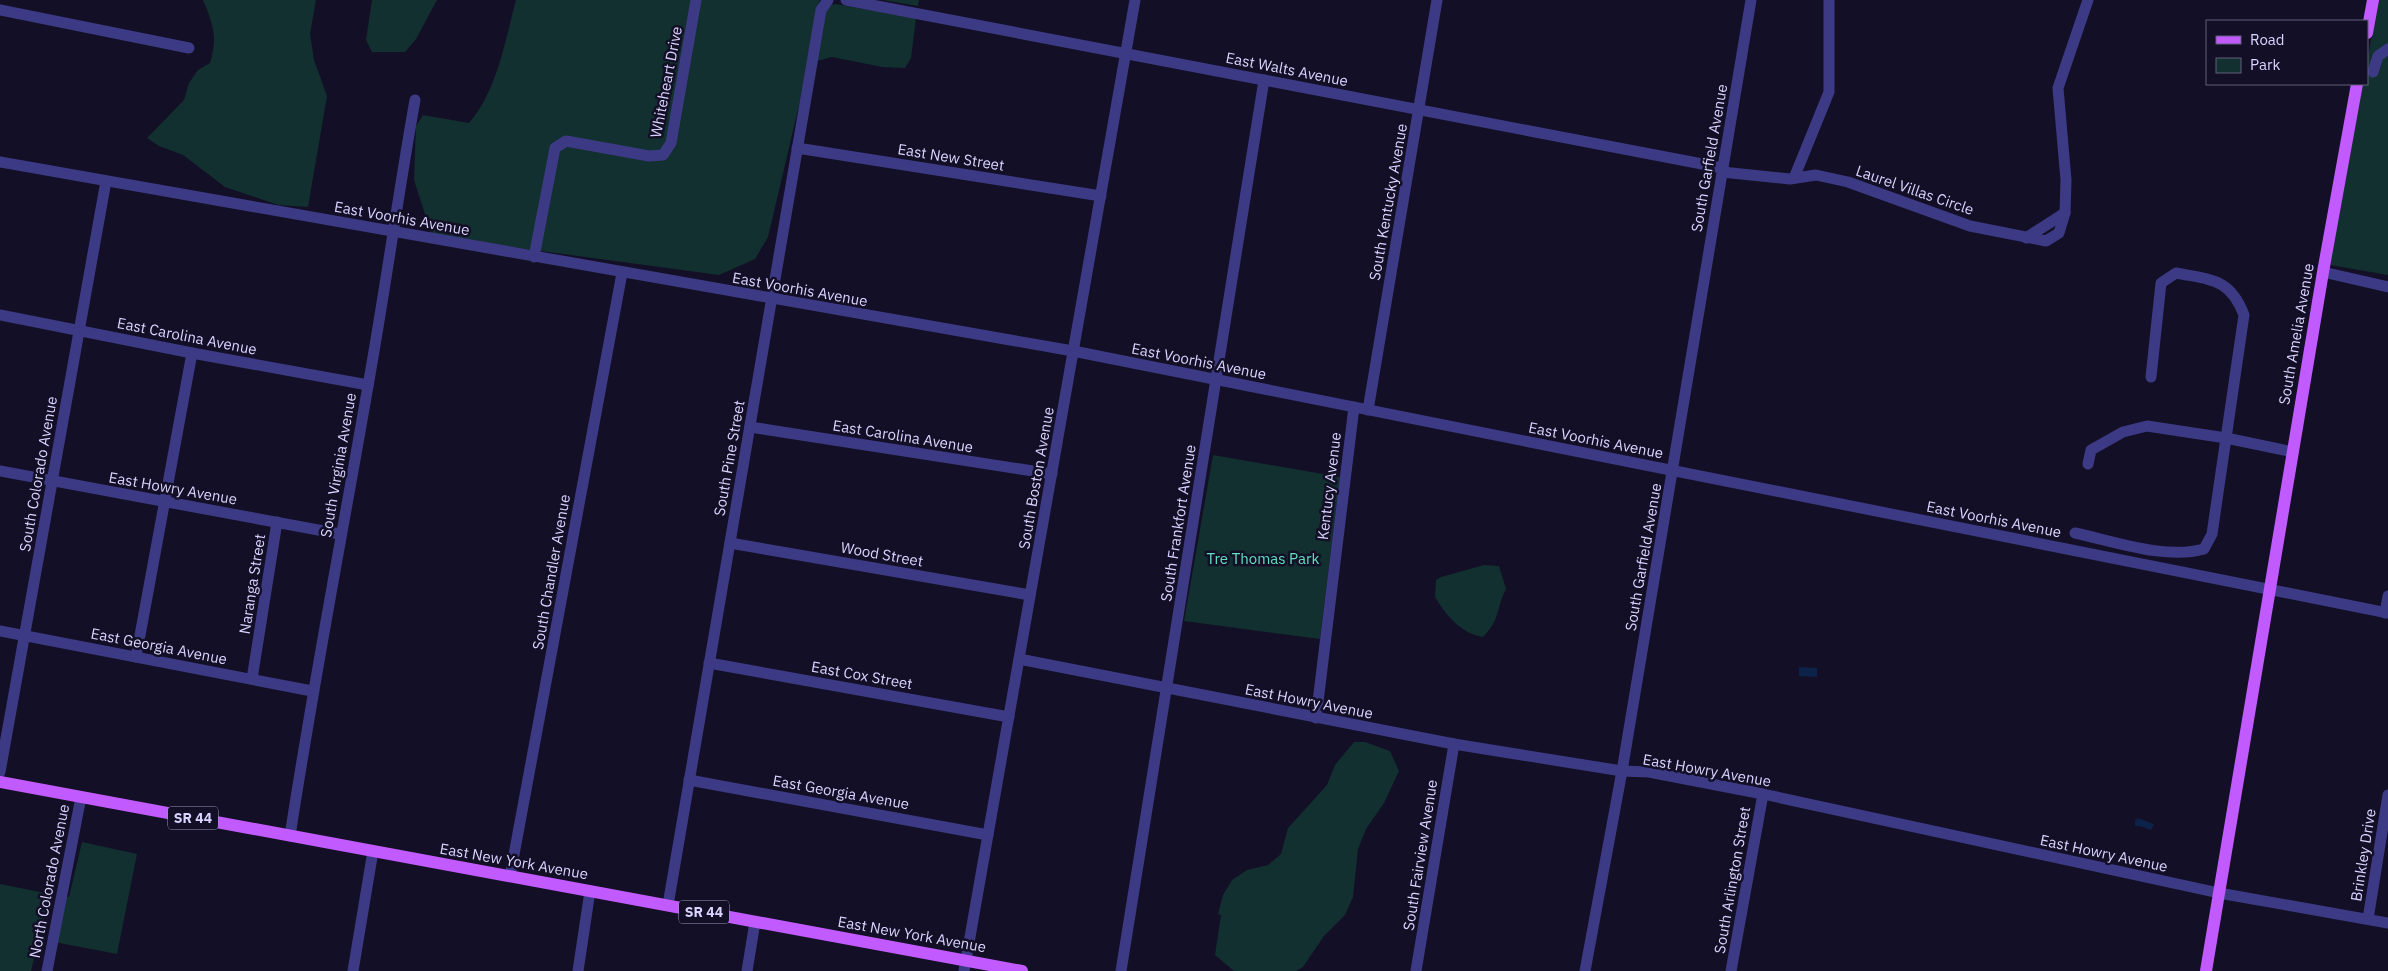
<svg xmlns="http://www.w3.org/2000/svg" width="2388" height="971" font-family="'IBM Plex Sans',sans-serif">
	<rect width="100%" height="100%" fill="#130f26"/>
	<g fill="#12302f">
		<path d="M203,0H316L310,34L314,60L327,96L308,207L278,205L225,187L183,155L159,146L147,138L184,100L189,83L198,70L210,63C218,37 213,24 203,0Z"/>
		<path d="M372,0H437L416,39L405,52H372L366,40Z"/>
		<path d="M516,0H820L816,9L800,101L768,237L755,259L719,275L511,247L431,233L414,180L416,126L423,115L469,123C497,91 505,41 516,0Z"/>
		<path d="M883,0H919L918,6Z"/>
		<path d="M2378,0H2388V275L2330,265L2363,84H2367V62Z"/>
		<path d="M835,4L916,18L911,58L905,68L882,67L832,57L817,61L826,12L830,5Z"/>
		<path d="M1213,455L1340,477L1320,639L1184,621Z"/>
		<path d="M1484,565L1499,566L1506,589C1496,608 1501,619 1483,637C1460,633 1447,616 1435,597L1436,580L1441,577Z"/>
		<path d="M1354,742H1365L1390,751L1399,771L1384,803L1366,829L1358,849L1353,897L1345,915L1324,936L1303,967L1296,971H1234L1215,955L1221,915L1218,914L1223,895L1232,880L1247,870L1268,865L1281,854L1288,828L1327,785L1335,765Z"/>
		<path d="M82,842L137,854L117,954L49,941L61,896L69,897Z"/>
		<path d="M0,884L50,894L31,971H0Z"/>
	</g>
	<g fill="#0c2248">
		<path d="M1799,667L1817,668V677L1799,676Z"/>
		<path d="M2138,818L2154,824L2151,830L2140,826H2135V821Z"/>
	</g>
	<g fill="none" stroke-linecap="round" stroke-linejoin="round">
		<g stroke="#3d3a85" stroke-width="11">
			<path d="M846,0L1723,168"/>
			<path d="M0,10L189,48"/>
			<path d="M2373,72L2378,56L2388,49"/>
			<path d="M797,148L1101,196"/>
			<path d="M0,162L1073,351L2388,613"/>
			<path d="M1722,172L1790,179L1816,175L1848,182L1970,226L2046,241L2059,233L2065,213L2066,180L2058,88L2088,0"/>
			<path d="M1794,178L1829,92V0"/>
			<path d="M2026,238L2065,213"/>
			<path d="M534,257L555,148L566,141L649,156L663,155L671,143L696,0"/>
			<path d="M2323,272L2388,287"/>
			<path d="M0,315L192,353L368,385"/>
			<path d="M1368,410L1437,0"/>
			<path d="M750,427L1052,474"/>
			<path d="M2088,464L2091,450L2123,432L2147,426L2226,438L2293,452"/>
			<path d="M0,471L340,534"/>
			<path d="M2075,533C2113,541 2166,560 2204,549L2212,534L2244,315C2230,278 2211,280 2176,273L2161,283L2151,377"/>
			<path d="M730,543L1030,595"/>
			<path d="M2385,613L2388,596"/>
			<path d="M0,631L312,691"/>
			<path d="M136,657L192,353"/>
			<path d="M1019,659L1454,744L1622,771L1649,772L1763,794L2219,893L2388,923"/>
			<path d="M709,663L1009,717"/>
			<path d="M252,679L277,522"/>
			<path d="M1316,718L1354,407"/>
			<path d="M0,772L106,181"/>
			<path d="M689,780L988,835"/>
			<path d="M290,836C313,685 342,536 368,386C385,291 398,195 415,100"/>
			<path d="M510,876L622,273"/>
			<path d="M668,905L820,16L821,10L828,0"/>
			<path d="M2368,919L2388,795"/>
			<path d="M47,971L81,797"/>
			<path d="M353,971L373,851"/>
			<path d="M578,971L590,891"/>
			<path d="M747,971L755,922"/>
			<path d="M964,971L1135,0"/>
			<path d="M1121,971L1264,80"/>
			<path d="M1416,971L1454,744"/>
			<path d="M1585,971L1622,771L1751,0"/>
			<path d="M1731,971L1763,794"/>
		</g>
		<g stroke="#c25bff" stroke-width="12">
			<path d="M2367,33L2373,0"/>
			<path d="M0,782L1022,971"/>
			<path d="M2206,971L2323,272L2357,84"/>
		</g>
	</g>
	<g text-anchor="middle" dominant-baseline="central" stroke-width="5" stroke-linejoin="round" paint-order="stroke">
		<g fill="#130f26" stroke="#9e99be" stroke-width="1">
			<rect x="168" y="806.5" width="50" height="23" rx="4"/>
			<rect x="679" y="900.5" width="50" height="23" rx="4"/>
		</g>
		<g font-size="14" font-weight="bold" fill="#d9d4ff">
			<text x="193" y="818">SR 44</text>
			<text x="704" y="912">SR 44</text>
		</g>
		<g font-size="15" fill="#d9d4ff" stroke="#130f26">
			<text transform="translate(1287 69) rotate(11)">East Walts Avenue</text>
			<text transform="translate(666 82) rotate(-79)">Whiteheart Drive</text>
			<text transform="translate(951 157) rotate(9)">East New Street</text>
			<text transform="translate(1709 158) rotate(-80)">South Garfield Avenue</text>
			<text transform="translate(1915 190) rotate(19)">Laurel Villas Circle</text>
			<text transform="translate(1388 202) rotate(-80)">South Kentucky Avenue</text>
			<text transform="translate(402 218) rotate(10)">East Voorhis Avenue</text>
			<text transform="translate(800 289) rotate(10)">East Voorhis Avenue</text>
			<text transform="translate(2296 334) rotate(-80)">South Amelia Avenue</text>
			<text transform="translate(187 336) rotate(11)">East Carolina Avenue</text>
			<text transform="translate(1199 361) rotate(11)">East Voorhis Avenue</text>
			<text transform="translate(903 436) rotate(9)">East Carolina Avenue</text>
			<text transform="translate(1596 440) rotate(11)">East Voorhis Avenue</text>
			<text transform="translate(729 458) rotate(-80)">South Pine Street</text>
			<text transform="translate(338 465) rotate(-80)">South Virginia Avenue</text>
			<text transform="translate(38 474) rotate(-80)">South Colorado Avenue</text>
			<text transform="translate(1036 478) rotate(-80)">South Boston Avenue</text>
			<text transform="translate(1329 486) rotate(-83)">Kentucy Avenue</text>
			<text transform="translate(173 488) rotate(10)">East Howry Avenue</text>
			<text transform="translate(1994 519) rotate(11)">East Voorhis Avenue</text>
			<text transform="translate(1178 523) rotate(-81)">South Frankfort Avenue</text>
			<text transform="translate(882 554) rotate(10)">Wood Street</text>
			<text transform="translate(1643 557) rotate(-80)">South Garfield Avenue</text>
			<text transform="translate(551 572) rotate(-80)">South Chandler Avenue</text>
			<text transform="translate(252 584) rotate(-81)">Naranga Street</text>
			<text transform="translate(159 646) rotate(11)">East Georgia Avenue</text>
			<text transform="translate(862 675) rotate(10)">East Cox Street</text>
			<text transform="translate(1309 701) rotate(11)">East Howry Avenue</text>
			<text transform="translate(1707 770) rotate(10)">East Howry Avenue</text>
			<text transform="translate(841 792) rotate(10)">East Georgia Avenue</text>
			<text transform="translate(2104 853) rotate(12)">East Howry Avenue</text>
			<text transform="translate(1420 855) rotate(-81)">South Fairview Avenue</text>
			<text transform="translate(2363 855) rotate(-81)">Brinkley Drive</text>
			<text transform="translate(514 861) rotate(10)">East New York Avenue</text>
			<text transform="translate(1732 880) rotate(-80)">South Arlington Street</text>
			<text transform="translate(49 881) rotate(-79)">North Colorado Avenue</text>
			<text transform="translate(912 934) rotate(10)">East New York Avenue</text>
		</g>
		<g font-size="15" fill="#5fe0c0" stroke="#130f26">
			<text x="1263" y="558">Tre Thomas Park</text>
		</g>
	</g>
	<rect x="2206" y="20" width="162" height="65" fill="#130f26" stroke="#625e7d"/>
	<rect x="2216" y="36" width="25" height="8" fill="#c25bff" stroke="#625e7d"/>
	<text x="2250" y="45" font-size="15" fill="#d9d4ff">Road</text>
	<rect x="2216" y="58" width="25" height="15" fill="#12302f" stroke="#625e7d"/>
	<text x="2250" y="70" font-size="15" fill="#d9d4ff">Park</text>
</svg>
